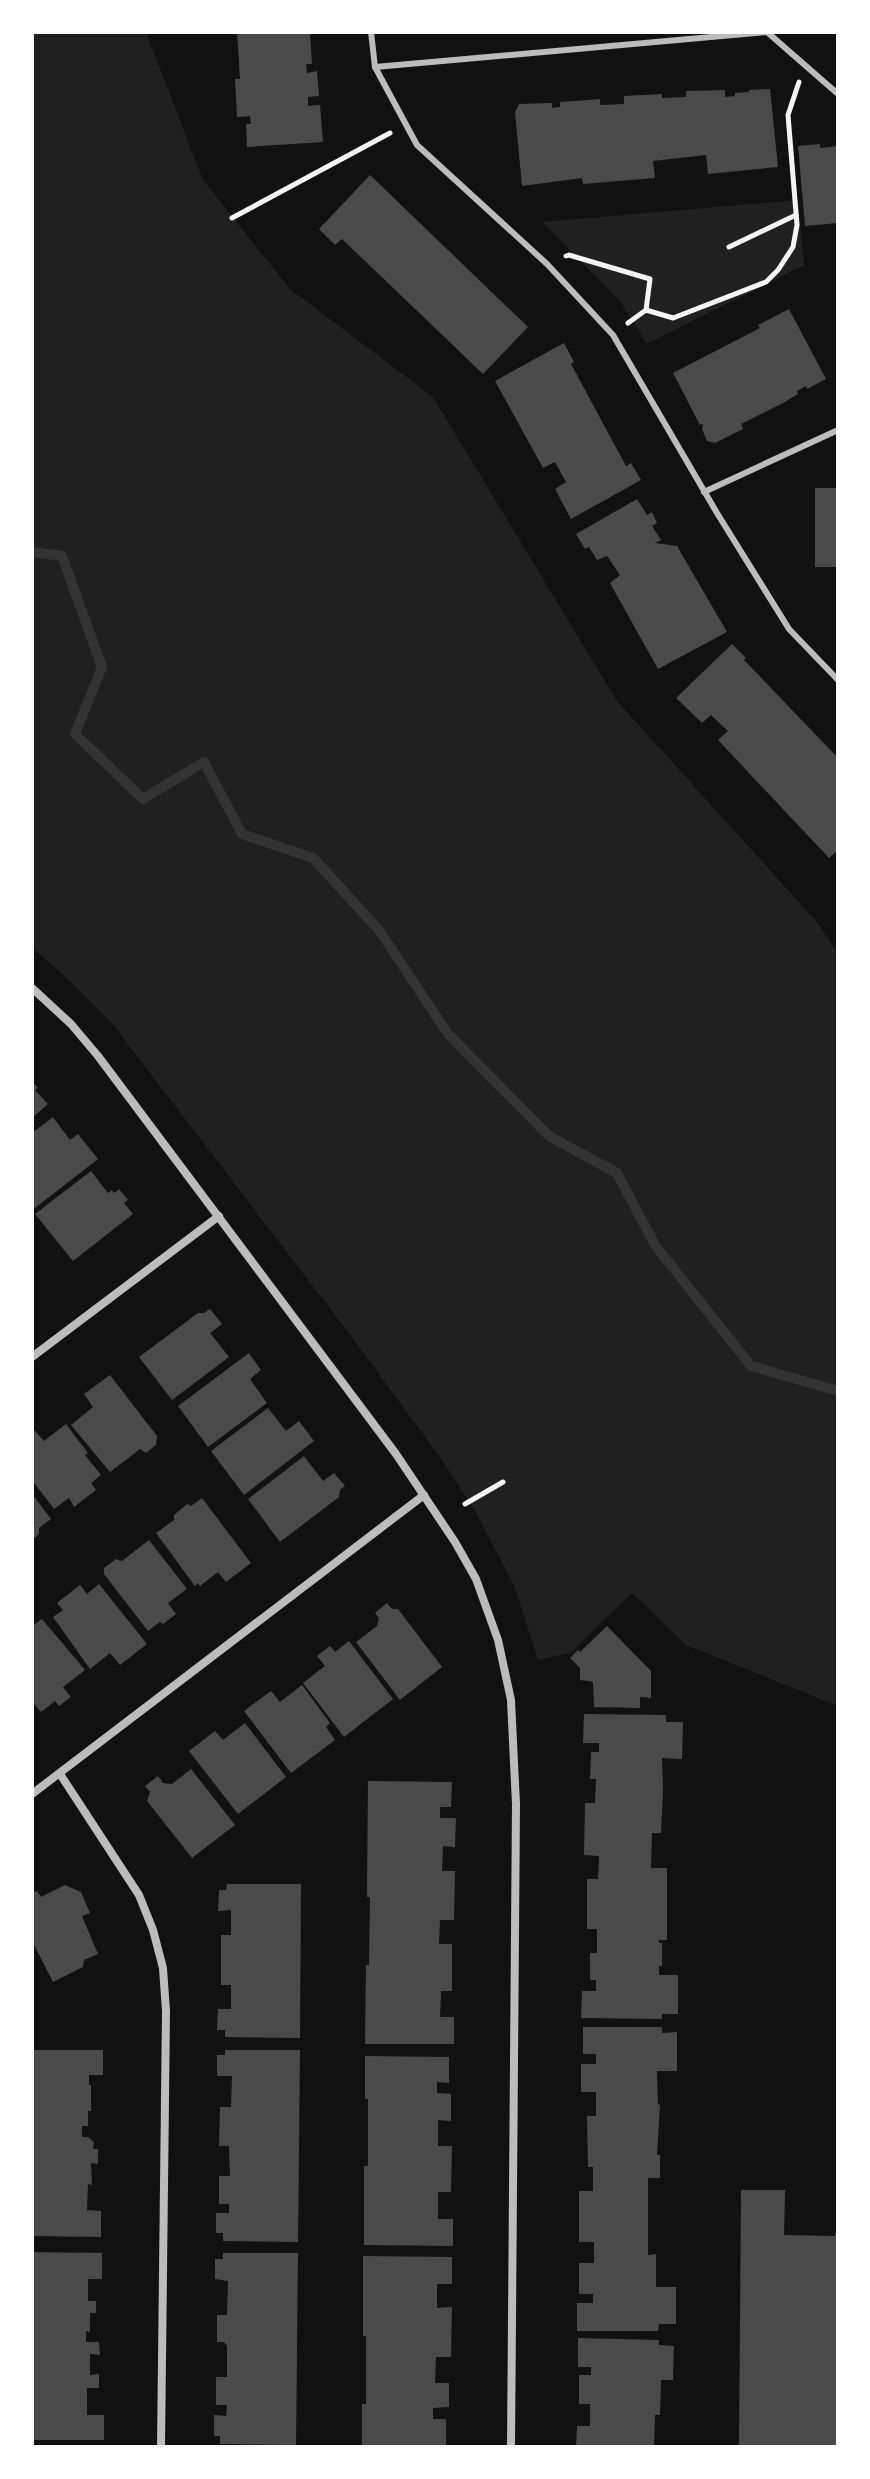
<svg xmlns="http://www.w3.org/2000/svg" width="870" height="2479" font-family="'DejaVu Sans',sans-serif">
	<rect width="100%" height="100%" fill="#111"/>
	<g fill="#202020">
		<path d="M32,32H146L203,180L290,289L433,397L617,701L816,921L838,953V1706L686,1645L632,1593L571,1653L538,1660L514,1585L475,1511L440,1457L347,1331L111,1022L72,983L32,947Z"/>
		<path d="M798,200L804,265L647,344L620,301L542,222Z"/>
	</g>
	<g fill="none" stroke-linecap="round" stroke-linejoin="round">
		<path stroke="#333" stroke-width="10" d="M32,552L62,556L102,667L75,734L143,799L204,762L242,834L313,858L379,930L448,1034L549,1136L617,1173L655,1245L751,1366L838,1391"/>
	</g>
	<g fill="#4a4a4a">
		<path d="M237,32H310L312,64H306L307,73L317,71L319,96L308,97V106L320,105L323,142L247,147L246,124H251L250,116L237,117L235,79H240Z"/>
		<path d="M770,89L778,167L708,174L706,155L653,161L655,178L583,184L582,178L522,186L515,112L519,104L552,103V108L560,107V102L600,99V105L624,104V96L662,94V98L686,97V91L725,90V97L735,96V93L749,92V90Z"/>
		<path d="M820,144V148L838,146V223L805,226L798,146Z"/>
		<path d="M370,175L528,327L483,374L342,239L335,245L319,229Z"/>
		<path d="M789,309L826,379L807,389L806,386L797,391L798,394L783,403L741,424L743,429L715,443L707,441L702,429L703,424L700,425L673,373L760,328L758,325Z"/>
		<path d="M564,343L574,362L571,364L626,466L631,463L641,480L571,519L555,489L566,482L555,462L543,468L495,381Z"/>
		<rect x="815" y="488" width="23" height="79"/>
		<path d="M637,499L647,515L652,512L657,523L652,526L661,540L655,543L677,546L727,632L658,669L610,583L620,575L607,556L597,560L589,547L585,549L576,534Z"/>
		<path d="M732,644L746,658L744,660L838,758V850L829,858L718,740L728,731L711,715L702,723L676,698Z"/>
		<path d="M32,1081L38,1088L35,1090L48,1104L32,1118Z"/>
		<path d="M53,1117L70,1140L78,1134L98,1159L35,1208L32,1204V1133Z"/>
		<path d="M91,1171L108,1193L112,1190L114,1193L119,1189L128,1200L124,1203L133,1214L73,1261L35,1214Z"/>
		<path d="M210,1309L222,1324L210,1333L229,1357L172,1400L139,1357L198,1313H204Z"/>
		<path d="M249,1353L261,1370L250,1379L267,1403L208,1447L178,1406Z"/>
		<path d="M110,1375L157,1436L156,1445L146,1453L140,1449L110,1472L71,1425L93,1407L84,1394Z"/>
		<path d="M268,1408L286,1431L299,1421L314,1441L244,1495L211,1451Z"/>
		<path d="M66,1424L88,1453L85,1455L101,1475L91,1483L96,1490L74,1507L69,1498L54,1509L32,1480V1432L34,1430L44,1441Z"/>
		<path d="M304,1456L323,1481L334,1473L345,1486L340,1490L339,1497L280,1542L248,1499Z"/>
		<path d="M32,1494L51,1519L39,1528V1534L32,1540Z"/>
		<path d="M202,1498L251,1563L226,1582L218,1572L200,1586L198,1583L195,1586L156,1533L174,1520V1515L187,1504L191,1506Z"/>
		<path d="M149,1540L187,1589L168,1603L176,1614L163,1624L160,1622L148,1631L104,1574V1568L116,1559L122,1561Z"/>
		<path d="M99,1584L147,1644L120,1665L110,1653L90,1669L53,1617L63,1610L57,1603L80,1585L87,1594Z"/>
		<path d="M387,1603L392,1609H398L442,1667L400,1700L356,1642L377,1626L379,1618L375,1613Z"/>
		<path d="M42,1619L85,1670L63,1687L71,1697L59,1706L55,1701L41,1712L32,1701V1626Z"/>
		<path d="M607,1626L651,1671V1698L640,1697V1708L594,1707L593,1682L580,1680V1668L570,1658L578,1650L580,1652Z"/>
		<path d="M349,1641L393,1699L344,1737L303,1683L325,1666L317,1656L330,1646L335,1652Z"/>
		<path d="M302,1685L330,1723L326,1727L335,1740L291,1773L244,1711L271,1691L280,1702Z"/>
		<path d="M584,1714L666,1715V1722H683L682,1759L662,1758L663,1791L661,1833H652L651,1868H667V1940H659V1943H662V1966H659V1975H678V2014H662V2019L581,2018L582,1991H596V1980H590V1953H597V1929H587V1879H598L599,1856L584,1855L585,1803H595L596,1779H590L591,1752H599V1743H583Z"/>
		<path d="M245,1723L286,1777L238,1814L189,1751L215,1731L223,1740Z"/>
		<path d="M191,1769L235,1825L192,1858L147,1801L150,1792L145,1786L158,1776L163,1783L172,1784Z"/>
		<path d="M368,1781L452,1782L451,1807H440V1818H456L455,1847L443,1846L442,1871H455L454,1920H440L439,1944H452V1991H441L440,2017H454V2044H365L366,1965H369L370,1897H367Z"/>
		<path d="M227,1884H301L300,2038L225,2037V2030H217L218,2009H231V1985H221V1935H231V1910L218,1911L219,1890H226Z"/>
		<path d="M65,1885L81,1892L90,1913L82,1916L98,1954L84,1960L83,1967L53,1982L32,1941V1893L37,1891L41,1897Z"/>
		<path d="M583,2027H662V2033L677,2032V2071H657L658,2104L660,2105L657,2155H660V2178H648V2255L656,2254V2287H676V2324H659L658,2331H577V2303H593V2294H579V2263H594V2242H579V2191H593V2167H588L587,2116H596V2092H581V2064H596V2054H583Z"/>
		<path d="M32,2050H103V2075H89V2085H91V2111H88V2126H82V2137H88L94,2142L93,2149H98V2164L91,2163L92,2185L88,2184L87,2210L101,2211V2237L32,2236Z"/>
		<path d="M225,2050H300L298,2242L223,2241V2233H216V2213H229V2204H219V2176H230L229,2146H219L220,2107H231L232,2076H217V2055H225Z"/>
		<path d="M365,2056L449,2057V2083L437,2082V2093L451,2094V2121L438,2120V2146H452L451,2192H438V2219H453V2246L364,2245V2166H368V2099H365Z"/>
		<path d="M741,2190H785L784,2235L835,2236V2233H838V2447H739Z"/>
		<path d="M32,2252L102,2253V2279H88V2301H96V2313H90V2332L86,2331V2342H99L100,2355L90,2354V2375L99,2374V2388H87V2415H104V2440H32Z"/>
		<path d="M223,2253H298L296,2445L220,2444V2436H214V2415L226,2416L227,2405H216V2377H227V2346L224,2342H217V2315H227L228,2281L215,2279V2259H223Z"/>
		<path d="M363,2256L452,2257V2284H437V2308L452,2307L451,2357H436L435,2383H449V2407L433,2408V2419H446V2446L362,2445V2404H366V2336H363Z"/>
		<path d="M578,2338L659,2340V2345L674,2346L673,2380H661L660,2415H655L654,2447H576L577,2426H590V2404H579V2375H591V2367H578Z"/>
	</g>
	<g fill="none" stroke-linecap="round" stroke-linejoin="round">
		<g stroke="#f5f5f5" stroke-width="5">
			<path d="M232,218L390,133"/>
			<path d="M729,247L796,215"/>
			<path d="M566,256L569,255L650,279L646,310"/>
			<path d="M628,323L646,310L673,318L766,282L778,270L793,247L797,225L788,115L799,82"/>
			<path d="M465,1504L503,1482"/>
		</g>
		<g stroke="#bcbcbc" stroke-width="6">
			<path d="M371,32L375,67L417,145L547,264L613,335L717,513L789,629L838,680"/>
			<path d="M767,32L838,94"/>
			<path d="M375,67L768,32"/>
			<path d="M704,492L838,430"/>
		</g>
		<g stroke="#bcbcbc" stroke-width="8">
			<path d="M32,988L71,1024L98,1056L396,1454L455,1542L476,1579L498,1640L511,1700L516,1804L511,2447"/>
			<path d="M32,1357L219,1216"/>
			<path d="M60,1774L139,1895L153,1930L163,1968L166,2011L161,2447"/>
			<path d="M32,1794L424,1495"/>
		</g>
	</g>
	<rect width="870" height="2479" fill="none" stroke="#ffffff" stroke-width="68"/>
</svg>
